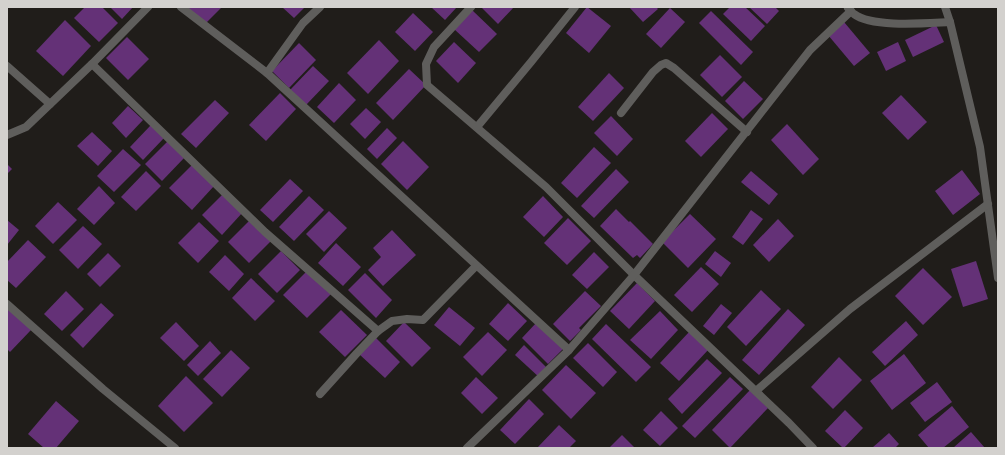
<svg xmlns="http://www.w3.org/2000/svg" width="1005" height="455" font-family="'Times New Roman',serif">
	<rect width="100%" height="100%" fill="#201d1a"/>
	<g fill="#643177">
		<path d="M85,7H102L118,23L99,42L74,18Z"/>
		<path d="M110,7H133L122,19Z"/>
		<path d="M186,7H220L221,8L204,25Z"/>
		<path d="M282,7H305L294,18Z"/>
		<path d="M431,7H457L445,20Z"/>
		<path d="M481,7H514L498,24Z"/>
		<path d="M587,7L611,26L589,53L566,33Z"/>
		<path d="M629,7H656L658,9L643,22Z"/>
		<path d="M730,7H745L765,26L751,41L723,14Z"/>
		<path d="M749,7H775L779,11L767,24Z"/>
		<path d="M670,8L685,22L661,48L646,34Z"/>
		<path d="M472,10L497,34L479,52L454,29Z"/>
		<path d="M711,11L753,52L741,65L699,23Z"/>
		<path d="M413,13L433,32L415,51L395,32Z"/>
		<path d="M65,20L91,46L63,76L36,51Z"/>
		<path d="M844,22L870,53L854,66L828,35Z"/>
		<path d="M936,25L944,42L913,57L905,40Z"/>
		<path d="M127,37L149,59L128,80L106,58Z"/>
		<path d="M379,40L399,61L368,94L347,73Z"/>
		<path d="M454,42L476,63L458,83L436,61Z"/>
		<path d="M898,42L906,61L886,71L877,52Z"/>
		<path d="M299,43L316,60L289,88L272,71Z"/>
		<path d="M720,55L742,77L722,97L700,75Z"/>
		<path d="M313,66L329,81L306,105L290,90Z"/>
		<path d="M409,69L426,85L393,120L376,103Z"/>
		<path d="M609,73L624,88L593,121L578,107Z"/>
		<path d="M744,81L763,99L743,119L725,101Z"/>
		<path d="M339,83L356,100L334,123L317,107Z"/>
		<path d="M280,93L296,109L266,141L249,125Z"/>
		<path d="M901,95L927,122L908,140L882,113Z"/>
		<path d="M215,100L229,113L196,148L181,134Z"/>
		<path d="M128,106L143,120L126,138L112,123Z"/>
		<path d="M366,108L381,122L365,139L350,124Z"/>
		<path d="M712,113L728,129L701,157L685,141Z"/>
		<path d="M611,116L633,139L617,156L594,133Z"/>
		<path d="M787,124L819,159L803,175L771,140Z"/>
		<path d="M151,125L164,138L143,160L130,147Z"/>
		<path d="M387,128L397,138L377,159L367,149Z"/>
		<path d="M92,132L112,151L98,166L77,146Z"/>
		<path d="M168,141L185,157L162,181L145,164Z"/>
		<path d="M403,141L429,167L407,190L381,164Z"/>
		<path d="M594,147L611,163L577,198L561,183Z"/>
		<path d="M123,149L141,165L114,192L97,176Z"/>
		<path d="M7,164L12,169L7,174Z"/>
		<path d="M192,165L214,186L192,210L169,188Z"/>
		<path d="M616,169L629,182L594,218L581,206Z"/>
		<path d="M962,170L980,194L953,215L935,191Z"/>
		<path d="M146,171L161,186L136,211L121,197Z"/>
		<path d="M751,171L778,194L769,205L741,182Z"/>
		<path d="M290,179L303,191L273,222L260,210Z"/>
		<path d="M99,186L115,203L94,225L77,209Z"/>
		<path d="M224,193L243,212L222,235L202,215Z"/>
		<path d="M309,196L324,210L294,241L279,227Z"/>
		<path d="M543,196L563,217L544,237L523,217Z"/>
		<path d="M58,202L77,220L53,244L35,226Z"/>
		<path d="M616,209L629,222L630,221L653,244L640,258L637,255L633,258L600,226Z"/>
		<path d="M751,210L763,219L743,245L732,237Z"/>
		<path d="M329,211L347,228L324,252L306,234Z"/>
		<path d="M690,214L716,239L688,268L662,242Z"/>
		<path d="M568,218L591,241L567,265L544,243Z"/>
		<path d="M251,219L272,240L249,263L228,242Z"/>
		<path d="M778,219L794,236L769,262L753,245Z"/>
		<path d="M7,220L19,230L7,245Z"/>
		<path d="M199,222L219,241L198,263L178,243Z"/>
		<path d="M83,226L102,244L78,269L59,250Z"/>
		<path d="M392,230L416,255L383,286L368,270L381,257L373,248Z"/>
		<path d="M28,240L46,257L16,288L7,280V262Z"/>
		<path d="M336,243L361,267L343,286L318,263Z"/>
		<path d="M281,251L300,270L277,293L258,274Z"/>
		<path d="M715,251L731,263L721,277L705,264Z"/>
		<path d="M594,252L609,267L587,289L572,275Z"/>
		<path d="M108,253L121,266L100,287L87,274Z"/>
		<path d="M225,255L244,274L229,291L209,272Z"/>
		<path d="M976,261L988,299L963,307L951,269Z"/>
		<path d="M701,267L719,284L692,312L674,295Z"/>
		<path d="M923,268L952,297L923,325L895,296Z"/>
		<path d="M308,270L332,293L307,318L283,295Z"/>
		<path d="M365,273L392,300L376,318L348,290Z"/>
		<path d="M251,278L275,301L255,321L232,298Z"/>
		<path d="M637,283L655,301L629,329L610,311Z"/>
		<path d="M761,290L781,309L746,346L727,327Z"/>
		<path d="M66,291L84,309L62,331L44,314Z"/>
		<path d="M585,291L601,306L579,328L581,330L570,341L553,324Z"/>
		<path d="M101,303L114,315L83,348L70,335Z"/>
		<path d="M508,303L527,321L508,341L489,324Z"/>
		<path d="M721,304L732,313L714,335L703,326Z"/>
		<path d="M7,306L31,330L10,352L7,349Z"/>
		<path d="M449,307L475,328L460,346L434,325Z"/>
		<path d="M788,309L805,325L759,375L742,360Z"/>
		<path d="M341,310L367,335L345,357L319,332Z"/>
		<path d="M660,311L678,330L651,359L630,340Z"/>
		<path d="M906,321L918,335L885,366L872,352Z"/>
		<path d="M176,322L199,346L184,361L160,338Z"/>
		<path d="M404,322L431,348L412,367L386,341Z"/>
		<path d="M537,322L564,348L548,364L522,338Z"/>
		<path d="M606,324L651,367L636,382L592,339Z"/>
		<path d="M690,331L709,349L679,381L660,363Z"/>
		<path d="M488,332L507,350L482,376L463,357Z"/>
		<path d="M375,337L400,362L385,378L359,354Z"/>
		<path d="M210,341L221,353L198,376L187,365Z"/>
		<path d="M588,343L617,372L603,387L573,358Z"/>
		<path d="M524,345L548,369L540,378L515,355Z"/>
		<path d="M231,350L250,368L222,397L203,379Z"/>
		<path d="M904,354L926,383L892,410L870,381Z"/>
		<path d="M839,357L862,380L833,409L811,387Z"/>
		<path d="M707,359L722,373L682,414L668,399Z"/>
		<path d="M566,365L596,393L571,419L542,390Z"/>
		<path d="M186,376L213,403L184,432L158,406Z"/>
		<path d="M476,377L498,398L482,414L461,393Z"/>
		<path d="M730,377L743,389L695,438L682,426Z"/>
		<path d="M937,382L952,402L925,422L910,403Z"/>
		<path d="M750,390L768,408L730,448L712,430Z"/>
		<path d="M529,399L544,414L515,444L500,430Z"/>
		<path d="M56,401L79,421L56,448H44L28,434Z"/>
		<path d="M952,406L969,427L943,448H929L918,435Z"/>
		<path d="M845,410L863,428L844,448H843L825,431Z"/>
		<path d="M661,411L678,428L660,446L643,430Z"/>
		<path d="M559,425L576,441L569,448H537Z"/>
		<path d="M971,432L985,448H953Z"/>
		<path d="M889,433L899,444L895,448H872Z"/>
		<path d="M622,435L635,448H609Z"/>
	</g>
	<g fill="none" stroke-linecap="round" stroke-linejoin="round">
		<g stroke="#5f5e5c" stroke-width="8">
			<path d="M181,7L267,73L569,350"/>
			<path d="M471,7L434,47L426,64L427,85L546,187L634,275L789,423L813,448"/>
			<path d="M945,7L950,22L980,147L998,278"/>
			<path d="M848,8C850,10 852,13 854,14C872,28 927,23 950,22"/>
			<path d="M92,64L265,232L378,331"/>
			<path d="M7,66L50,104"/>
			<path d="M267,73L303,23L320,7"/>
			<path d="M621,113L653,72L661,65L666,63L674,68L747,132"/>
			<path d="M477,127L531,62L575,7"/>
			<path d="M7,135L26,127L92,64L148,7"/>
			<path d="M7,304L103,389L175,448"/>
			<path d="M756,391L850,309L988,204"/>
			<path d="M320,394L357,353L378,331L392,321L407,319L423,320L476,266"/>
			<path d="M467,448L569,350L634,275L810,50L851,11"/>
		</g>
	</g>
	<rect width="1005" height="455" fill="none" stroke="#d3d1ce" stroke-width="16"/>
</svg>
